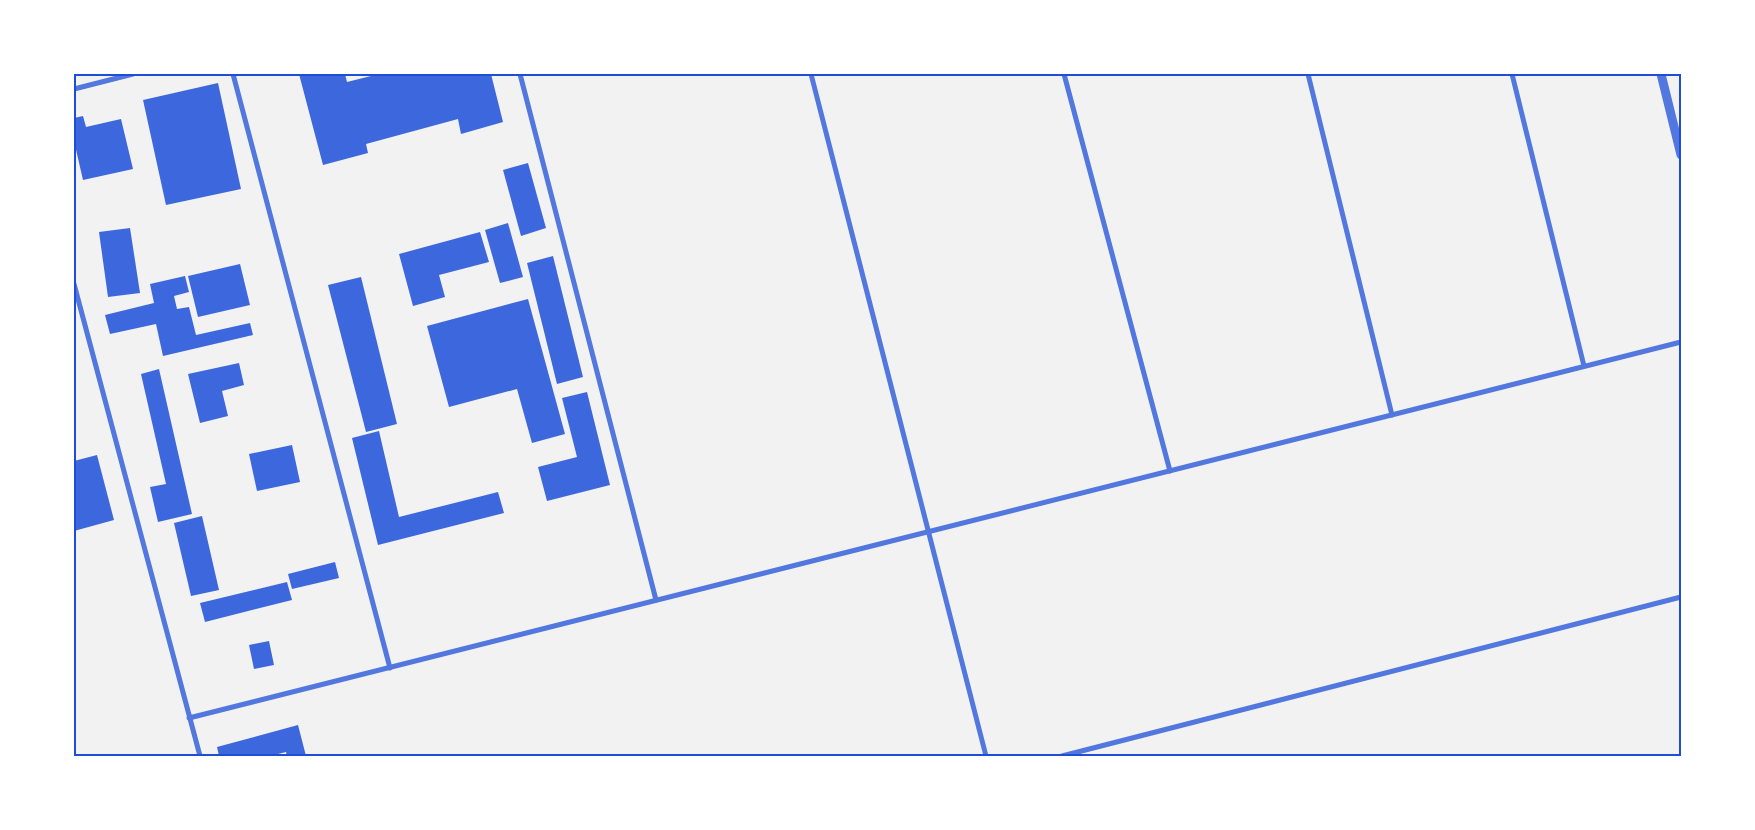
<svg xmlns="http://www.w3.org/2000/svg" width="1755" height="830" font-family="'Archivo Narrow',sans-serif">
	<rect width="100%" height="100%" fill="#f2f2f2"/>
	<g fill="#3d67dc">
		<path d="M299,74H345L347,82L379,74H491L503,122L461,134L458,119L366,144L368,153L323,165Z"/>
		<path d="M218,83L241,189L166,205L143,100Z"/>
		<path d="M83,116L86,127L121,119L133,169L83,180L74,141V118Z"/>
		<path d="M528,163L546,228L521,236L503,170Z"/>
		<path d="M508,223L523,277L500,283L485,230Z"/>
		<path d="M130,228L140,293L108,297L99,232Z"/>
		<path d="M480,232L489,262L439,275L445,297L413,306L399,254Z"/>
		<path d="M553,256L583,377L557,384L527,263Z"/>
		<path d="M240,264L250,305L198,317L188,276Z"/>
		<path d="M185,276L189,292L174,296L177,309L189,307L196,335L250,323L253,335L163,356L156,324L110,334L105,315L154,303L150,284Z"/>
		<path d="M361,277L397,424L366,432L328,285Z"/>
		<path d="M528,299L565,434L532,443L517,389L449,407L427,326Z"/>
		<path d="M239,363L244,385L222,391L228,416L200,423L188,374Z"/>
		<path d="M159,369L192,514L158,522L150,487L166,484L141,374Z"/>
		<path d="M587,392L610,485L547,501L538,467L577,457L562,398Z"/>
		<path d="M379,431L399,517L498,492L504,513L378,545L352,438Z"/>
		<path d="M292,445L300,482L257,491L249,454Z"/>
		<path d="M97,455L114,520L74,531V461Z"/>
		<path d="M202,516L219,590L191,596L174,523Z"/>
		<path d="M335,562L339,578L292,589L288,574Z"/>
		<path d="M287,582L292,600L205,622L200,603Z"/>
		<path d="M269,641L274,665L254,669L249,645Z"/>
		<path d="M298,725L306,756H287L286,752L270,756H219L217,747Z"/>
	</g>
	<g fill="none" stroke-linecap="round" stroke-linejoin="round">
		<g stroke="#5277de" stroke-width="5">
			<path d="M233,74L390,668"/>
			<path d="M520,74L656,600"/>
			<path d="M811,74L986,756"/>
			<path d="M1064,74L1170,471"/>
			<path d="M1308,74L1392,415"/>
			<path d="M1512,74L1584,366"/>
			<path d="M74,89L133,74"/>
			<path d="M74,284L200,756"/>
			<path d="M189,718L1681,342"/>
			<path d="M1062,756L1681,597"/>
		</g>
		<path stroke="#5277de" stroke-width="9" d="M1661,74L1681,155"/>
	</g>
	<rect width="1755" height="830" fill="none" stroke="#ffffff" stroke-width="150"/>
	<rect x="75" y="75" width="1605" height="680" fill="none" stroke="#1d4ed8" stroke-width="2"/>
</svg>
